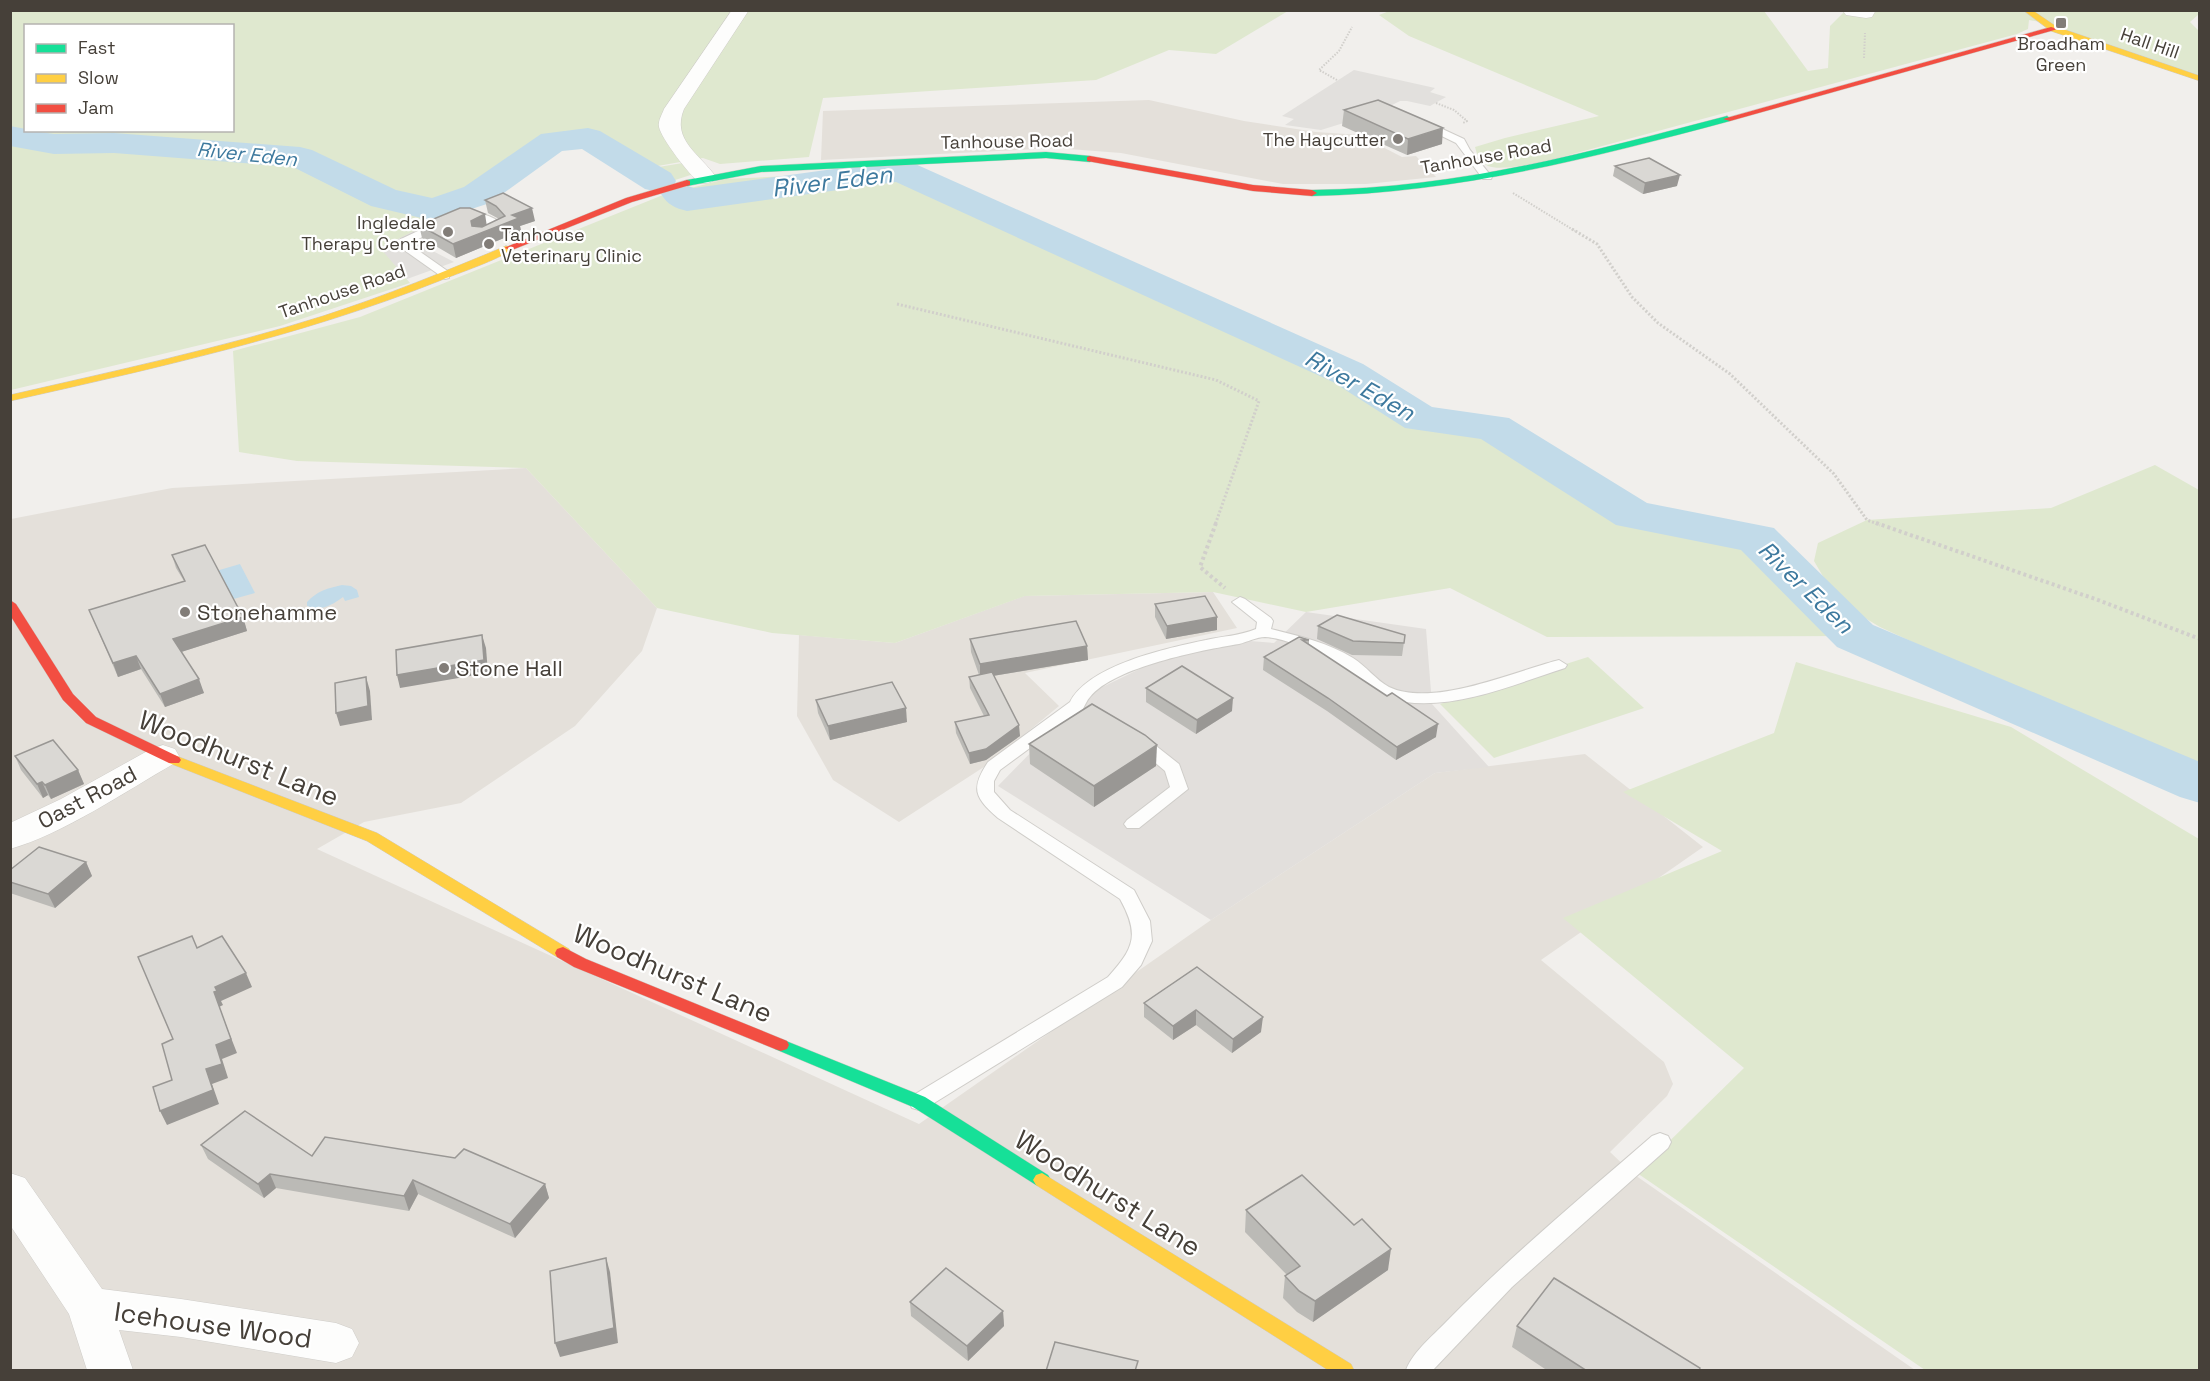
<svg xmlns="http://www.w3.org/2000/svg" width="2210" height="1381" font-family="'Space Grotesk',sans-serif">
	<rect width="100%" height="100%" fill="#f1efec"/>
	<g fill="#e4e0da">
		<path d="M1149,100L1244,121L1316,132L1361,135L1363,142H1373L1402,157L1416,156L1436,177L1366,184H1283L1121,153L1056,148L821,160L823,111Z"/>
		<path d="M526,468L657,608L642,651L575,726L461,803L364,822L317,849L919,1124L1211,920L1435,773L1585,754L1703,847L1541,960L1664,1062L1673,1084L1667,1096L1610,1152L1632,1173L1915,1370H11V519L172,488Z"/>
		<path d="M1213,592L1237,628L1025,673L1059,706L990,763L899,822L833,780L797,716L799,635L895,643L1024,596Z"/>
	</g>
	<path fill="#e2dfdc" d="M1306,612L1426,629L1432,704L1489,767L1435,773L1211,920L998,786L1088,694L1156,661L1221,645L1250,641L1274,643Z"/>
	<g fill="#dfe8cf" fill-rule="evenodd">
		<path d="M1392,10L1764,11L1808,71L1828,68L1830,26L1845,11H2199V14L2190,22L2199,31V79L2054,29L2069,23L2061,26L2029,20L2028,29L2017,34L1558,158C1542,161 1503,172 1488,166C1480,162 1477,155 1475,147L1505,138L1599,116L1409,36L1379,15Z"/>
		<path d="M11,11H1288L1216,54L1169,50L1096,80L823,98L809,157L720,164L703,158L652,167L629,161L588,138L543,148L477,195L434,210L416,230L381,248L410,283L280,326L11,390L10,141L19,138L11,136ZM26,26H232V130H26Z"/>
		<path d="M689,162L700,172L647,189L634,171Z"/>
		<path d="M900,171L1348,373L1421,419L1493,427L1633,515L1757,538L1855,636L1547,637L1450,588L1306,612L1213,592L1025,596L895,643L772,633L657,608L526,468L297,461L239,452L233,351L360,317L663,195L726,179Z"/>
		<path d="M2155,465L2199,490V768L2172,753L2083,721L1880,627L1838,602L1814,561L1818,543L1867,520L2051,508Z"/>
		<path d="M1588,657L1644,708L1494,758L1440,704Z"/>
		<path d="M1796,662L2011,727L2199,839V1370H1925L1637,1173L1744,1068L1563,918L1722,851L1623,792L1774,733Z"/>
	</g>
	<g fill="#e2e0dd">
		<path d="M1354,70L1435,88L1430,92L1446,97L1430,106L1407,101H1400L1376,113L1321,130L1285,125L1294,119L1282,116Z"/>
		<path d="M416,230L429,249L454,262L407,279L380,248Z"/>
	</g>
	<g fill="#c2dbe9">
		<path d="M240,564L255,593L230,600L216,571Z"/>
		<path d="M342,585L351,586L357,590L359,597L345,601L343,597C332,605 321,612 307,606V602C317,591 328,588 342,585Z"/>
	</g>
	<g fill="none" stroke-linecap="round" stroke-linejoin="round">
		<path fill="#c2dbe9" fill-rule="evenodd" d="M10,126L26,129V130L54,134L114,133L300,147L312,150L396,190L432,198L464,187L541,134L588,128L600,131L671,173L676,181L674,184L679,183L694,188L900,160L913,163L1363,364L1432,407L1509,418L1647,503L1774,528L1873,625L2200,762V803L2180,797L1837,647L1741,550L1616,525L1481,439L1405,428L1333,382L896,182L687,211C675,208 668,205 661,194L663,190L658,192L645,189L582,149L562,151L490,203L434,221L371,206L293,167L114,153L54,154L10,146Z"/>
		<g stroke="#cfcdc9" stroke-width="2">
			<g id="lane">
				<path d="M1423,120L1464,139L1470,150L1492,177L1491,179H1483L1456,143L1419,125V121Z"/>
				<path d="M463,212C477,212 497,215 505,229L493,236H485V232L492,227L474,218L459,217L457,215Z"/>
				<path d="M439,221L445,224L443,226L409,244L449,272V278L445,279L397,245L401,239Z"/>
				<path d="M1240,597L1245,599L1271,618L1273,621L1271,629C1299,636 1329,643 1353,658C1366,666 1376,680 1389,687C1433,708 1515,671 1559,660L1567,665L1565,668C1515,684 1458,709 1405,702C1370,697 1350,666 1318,653C1303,647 1282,638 1265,637C1257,637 1247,642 1239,644C1202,650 1114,667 1090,697C1087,700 1085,705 1083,709L1000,770L994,781V792L1010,810L1134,890L1150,921L1152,941L1141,965L1122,987L926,1108L919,1110L912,1108L909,1102L912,1096L1108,977C1134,948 1140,935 1120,899L998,818C975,798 970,789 988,762L1070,702C1089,665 1167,648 1206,640C1222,636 1240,636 1256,629L1257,622L1232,602Z"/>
				<path d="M1140,737L1146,738L1179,764L1188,789L1139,828H1127L1124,824L1127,820L1170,787L1165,771L1131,742L1134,738Z"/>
				<path d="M1660,1133L1668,1136L1671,1142L1668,1148L1512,1287L1433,1370H1406C1413,1351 1436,1333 1450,1318C1514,1253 1584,1195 1652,1136Z"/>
			</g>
		</g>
		<g stroke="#cfcdc9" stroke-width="1">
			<g id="street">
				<path d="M732,10H749L684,109C671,140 700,154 716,177L713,181C709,183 704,184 699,182C690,176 661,138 659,127C658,120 662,115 664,109Z"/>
				<path d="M1876,10L1872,17L1866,18L1846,15L1843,11Z"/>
				<path d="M163,745L175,749L179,756L175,763C126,791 63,834 10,849V823L61,799L151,749Z"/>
				<path d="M10,1173L25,1178L102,1289L181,1299L336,1323L352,1329L359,1343L352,1357L336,1363L181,1337L119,1330L133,1370H87L69,1314L10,1225Z"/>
			</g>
		</g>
		<g stroke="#cfcbc4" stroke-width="1">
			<g id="fast">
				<path d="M1727,116L1731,119L1730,121C1591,158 1457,193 1312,196L1307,193L1312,190C1460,188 1585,153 1727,116Z"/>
				<path d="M1046,152L1090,156L1094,159L1090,162L1046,158L761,172L687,186L683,183L687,180L761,166Z"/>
				<path d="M781,1039L925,1097L1048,1175L1051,1180L1048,1185L1042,1187L1036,1185L913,1107L775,1049L773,1045L775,1041Z"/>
			</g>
		</g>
		<g stroke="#cfcbc4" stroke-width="1">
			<g id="slow">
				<path d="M2023,10H2032L2057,27L2200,76V81L2051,31Z"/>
				<path d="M506,246L514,248C499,260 458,273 439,281C301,336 156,368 10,401V395C115,371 221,348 323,316C385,296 446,271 506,246Z"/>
				<path d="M174,755L377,833L569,949L571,953L569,957H557L367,841L169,763L167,760L169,757Z"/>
				<path d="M1042,1173L1351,1364L1354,1370H1328L1036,1185L1033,1180L1036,1175Z"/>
			</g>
		</g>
		<g stroke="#cfcbc4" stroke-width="1">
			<g id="jam">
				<path d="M2051,27L2058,29L1730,121L1723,119Z"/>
				<path d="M1090,156L1253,185L1312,190L1317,193L1312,196L1253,191L1087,161V157Z"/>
				<path d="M687,180L690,181V185L632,202L512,250L504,248L626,198Z"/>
				<path d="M10,600L16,604L73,694L96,717L179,757L181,760L179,763H169L86,723L63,700L10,615Z"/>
				<path d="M563,947L586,959L787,1041L789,1045L787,1049L781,1051L775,1049L574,967L557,957L555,953L557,949Z"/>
			</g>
		</g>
		<g stroke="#d1cfcb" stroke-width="2" stroke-dasharray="1.5 1.5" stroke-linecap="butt">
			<path d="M1864,58L1865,33"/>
			<path d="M1337,80L1319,70L1339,51L1352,27"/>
			<path d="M1436,103L1454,110L1467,121L1463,123"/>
			<path d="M1513,193L1575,231"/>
		</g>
		<g stroke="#d1cfcb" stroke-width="3" stroke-dasharray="2 2" stroke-linecap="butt">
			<path d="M1572,229L1597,244L1632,297L1658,323L1730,374L1834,474L1867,520L1880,525"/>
			<path d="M897,304L1216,380L1259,401L1215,525"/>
		</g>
		<g stroke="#d1cfcb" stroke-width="4" stroke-dasharray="3 3" stroke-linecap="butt">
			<path d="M1216,523L1200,567L1225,588"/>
			<path d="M1876,523L2098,600L2200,639"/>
		</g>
		<use href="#lane" fill="#fdfdfc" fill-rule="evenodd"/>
		<use href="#street" fill="#fdfdfc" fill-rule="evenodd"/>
		<use href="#fast" fill="#16e098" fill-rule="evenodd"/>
		<use href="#slow" fill="#ffcf43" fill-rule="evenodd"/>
		<use href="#jam" fill="#f24e42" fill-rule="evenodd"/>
	</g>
	<g fill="#bbbab6">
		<path d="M1344,110L1442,144L1407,155L1342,126Z"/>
		<path d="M1615,166L1677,186L1643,194L1613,176Z"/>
		<path d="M485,200L535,221L520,226L521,231L456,258L422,238L419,225H487L499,219L488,213Z"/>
		<path d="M172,555L243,617L247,631L181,652L204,693L165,707L141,669L118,677L89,610L184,581L176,568Z"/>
		<path d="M1155,604L1217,630L1166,639L1155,617Z"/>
		<path d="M1318,626L1405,635L1402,656L1352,655L1317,639Z"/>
		<path d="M1299,637L1309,640V644L1436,737L1396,760L1327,711L1263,670L1264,657Z"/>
		<path d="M970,639L1087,646L1088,660L993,676L1020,736L986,760L970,764L956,733L955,722L984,716L970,688L969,677L979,675L971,652Z"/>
		<path d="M1146,688L1232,711L1196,734L1146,702Z"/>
		<path d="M816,700L907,722L830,740L818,713Z"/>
		<path d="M1029,744L1156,766L1094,807L1030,764Z"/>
		<path d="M15,756L78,770L84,784L51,799L48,795L43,798L21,770Z"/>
		<path d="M86,862L92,876L55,908L10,893V870Z"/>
		<path d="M1197,967L1261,1032L1232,1053L1196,1025L1173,1040L1144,1017V1003Z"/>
		<path d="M201,1145L545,1184L549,1198L515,1238L418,1194L409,1211L276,1188L264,1198L208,1159Z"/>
		<path d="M1246,1210L1388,1270L1313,1322L1297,1312L1283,1298L1285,1276L1287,1275L1245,1232Z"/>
		<path d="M910,1302L1003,1311L1004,1326L968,1361L911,1316Z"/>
		<path d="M1517,1326L1700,1368L1699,1371H1548L1512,1347Z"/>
	</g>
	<g fill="#999794">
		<path d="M1443,128L1442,144L1407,155L1408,139Z"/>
		<path d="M1680,175L1677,186L1643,194L1645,183Z"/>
		<path d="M532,208L535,221L520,226L521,231L456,258L453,244L471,221L485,214L487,227L512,215Z"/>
		<path d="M243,617L247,631L178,653L173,639Z"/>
		<path d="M1217,617V630L1166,639L1167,626Z"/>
		<path d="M482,635L486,648L488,673L400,688L397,675Z"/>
		<path d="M1087,646L1088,660L980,678V664Z"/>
		<path d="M136,656L141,669L118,677L113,663Z"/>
		<path d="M366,677L370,691L372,720L340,726L336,713Z"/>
		<path d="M199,679L204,693L165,707L160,694Z"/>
		<path d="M1233,698L1232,711L1196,734L1197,720Z"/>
		<path d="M906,708L907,722L830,740L828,726Z"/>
		<path d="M1438,724L1436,737L1396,760L1397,747Z"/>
		<path d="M1019,725L1020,736L986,760L970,764L969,753Z"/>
		<path d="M1157,745L1156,766L1094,807V786Z"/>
		<path d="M78,770L84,784L51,799L45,785Z"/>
		<path d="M42,782L48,795L43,798L37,784Z"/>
		<path d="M86,862L92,876L55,908L48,894Z"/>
		<path d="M246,973L252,987L221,1001L223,1005L219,1007L237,1053L222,1059L228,1078L212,1084L219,1104L167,1125L160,1111L206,1069L216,1045L214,992L215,987Z"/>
		<path d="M1196,1010V1025L1173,1040V1026Z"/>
		<path d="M1263,1017L1261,1032L1232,1053L1233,1039Z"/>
		<path d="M270,1174L276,1188L264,1198L258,1184Z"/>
		<path d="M413,1180L418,1194L409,1211L404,1196Z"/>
		<path d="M545,1184L549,1198L515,1238L510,1224Z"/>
		<path d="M1391,1249L1388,1270L1313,1322L1315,1301Z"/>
		<path d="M606,1258L610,1272L618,1343L560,1357L555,1343Z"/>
		<path d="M1003,1311L1004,1326L968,1361L967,1346Z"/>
	</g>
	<g fill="#dad8d4" stroke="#999794" stroke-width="1.5">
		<path d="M1378,100L1443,128L1408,139L1344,110Z"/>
		<path d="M1649,158L1680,175L1645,183L1615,166Z"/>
		<path d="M503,193L532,208L512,215L519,218L453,244L419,225L460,208H470L485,214L471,221L472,226L482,227L505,216L496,206L485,200Z"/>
		<path d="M205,545L243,617L173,639L199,679L160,694L136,656L113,663L89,610L185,581L172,555Z"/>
		<path d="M1205,596L1217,617L1167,626L1155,604Z"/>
		<path d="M1337,615L1405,635L1404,643L1353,641L1318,626Z"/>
		<path d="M1076,621L1087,646L980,664L970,639Z"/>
		<path d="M482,635L484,660L397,675L396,650Z"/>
		<path d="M1299,637L1309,640H1302L1387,696L1392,693L1438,724L1397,747L1328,698L1264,657Z"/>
		<path d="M1182,666L1233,698L1197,720L1146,688Z"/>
		<path d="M992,672L1019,725L986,749L969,753L955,722L989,715L969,677Z"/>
		<path d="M366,677L368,706L336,713L335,683Z"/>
		<path d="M892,682L906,708L828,726L816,700Z"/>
		<path d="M1092,704L1145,735L1157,745L1094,786L1029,744Z"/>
		<path d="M53,740L78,770L45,785L42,782L37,784L15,756Z"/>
		<path d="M39,847L86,862L48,894L10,882V870Z"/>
		<path d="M192,936L197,948L222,936L246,973L215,987L217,991L214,992L231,1039L216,1045L222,1064L206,1069L213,1090L160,1111L153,1087L172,1080L162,1044L173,1039L138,957Z"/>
		<path d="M1197,967L1263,1017L1233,1039L1196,1010L1173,1026L1144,1003Z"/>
		<path d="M245,1111L312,1156L325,1137L455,1158L464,1149L545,1184L510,1224L413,1180L404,1196L270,1174L258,1184L201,1145Z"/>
		<path d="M1302,1175L1354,1225L1362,1219L1391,1249L1315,1301L1299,1291L1285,1276L1300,1266L1246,1210Z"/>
		<path d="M606,1258L614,1328L555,1343L550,1271Z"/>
		<path d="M946,1268L1003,1311L967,1346L910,1302Z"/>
		<path d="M1554,1278L1700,1368L1699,1371H1587L1517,1326Z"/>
		<path d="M1055,1342L1138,1361L1135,1371H1046Z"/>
	</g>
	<g fill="#827d78" stroke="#fff" stroke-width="2">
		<rect x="2055" y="17" width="12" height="12" rx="3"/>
		<circle cx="1398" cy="139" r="6"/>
		<circle cx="448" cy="232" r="6"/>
		<circle cx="489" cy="244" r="6"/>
		<circle cx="185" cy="612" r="6"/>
		<circle cx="444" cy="668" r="6"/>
	</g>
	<g text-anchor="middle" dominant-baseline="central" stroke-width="4.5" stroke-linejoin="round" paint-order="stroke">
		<g font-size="18" fill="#464039" stroke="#fff" text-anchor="end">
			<text x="2061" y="43" text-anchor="middle">Broadham<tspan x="2061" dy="21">Green</tspan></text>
			<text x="1386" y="139">The Haycutter</text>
			<text x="436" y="222">Ingledale<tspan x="436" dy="21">Therapy Centre</tspan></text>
			<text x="501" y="234" text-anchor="start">Tanhouse<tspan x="501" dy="21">Veterinary Clinic</tspan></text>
		</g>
		<g font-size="18" fill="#464039" stroke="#fff">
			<text transform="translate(2150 43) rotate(19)">Hall Hill</text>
			<text transform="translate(1007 141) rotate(-1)">Tanhouse Road</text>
			<text transform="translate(1486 156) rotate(-10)">Tanhouse Road</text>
			<text transform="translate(342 291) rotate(-19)">Tanhouse Road</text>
		</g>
		<g font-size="20" font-style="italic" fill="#3d799e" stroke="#fff">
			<text transform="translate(247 154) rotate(6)">River Eden</text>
		</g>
		<g font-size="22" fill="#464039" stroke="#fff" text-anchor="start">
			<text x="197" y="612">Stonehamme</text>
			<text x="456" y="668">Stone Hall</text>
		</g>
		<g font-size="22" fill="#464039" stroke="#fff">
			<text transform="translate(87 797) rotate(-28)">Oast Road</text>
		</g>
		<g font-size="24" font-style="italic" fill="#3d799e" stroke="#fff">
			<text transform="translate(832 181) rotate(-7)">River Eden</text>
			<text transform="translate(1360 385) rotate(29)">River Eden</text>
			<text transform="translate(1806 587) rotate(44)">River Eden</text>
		</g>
		<g font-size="27" fill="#464039" stroke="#fff">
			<text transform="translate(239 758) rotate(22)">Woodhurst Lane</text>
			<text transform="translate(673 973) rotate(23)">Woodhurst Lane</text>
			<text transform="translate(1108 1193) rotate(32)">Woodhurst Lane</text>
			<text transform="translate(213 1325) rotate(8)">Icehouse Wood</text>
		</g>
	</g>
	<rect width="2210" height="1381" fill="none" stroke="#464039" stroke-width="24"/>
	<rect x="24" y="24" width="210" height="108" fill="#ffffff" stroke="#b5b3b0" stroke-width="1.5"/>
	<rect x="36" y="44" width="30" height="9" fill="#16e098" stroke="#b5b3b0" stroke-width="1.5"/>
	<text x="78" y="54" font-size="18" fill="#464039">Fast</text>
	<rect x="36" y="74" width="30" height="9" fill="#ffcf43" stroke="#b5b3b0" stroke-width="1.5"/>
	<text x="78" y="84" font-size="18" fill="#464039">Slow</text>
	<rect x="36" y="104" width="30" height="9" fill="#f24e42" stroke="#b5b3b0" stroke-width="1.5"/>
	<text x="78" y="114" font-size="18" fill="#464039">Jam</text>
</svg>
